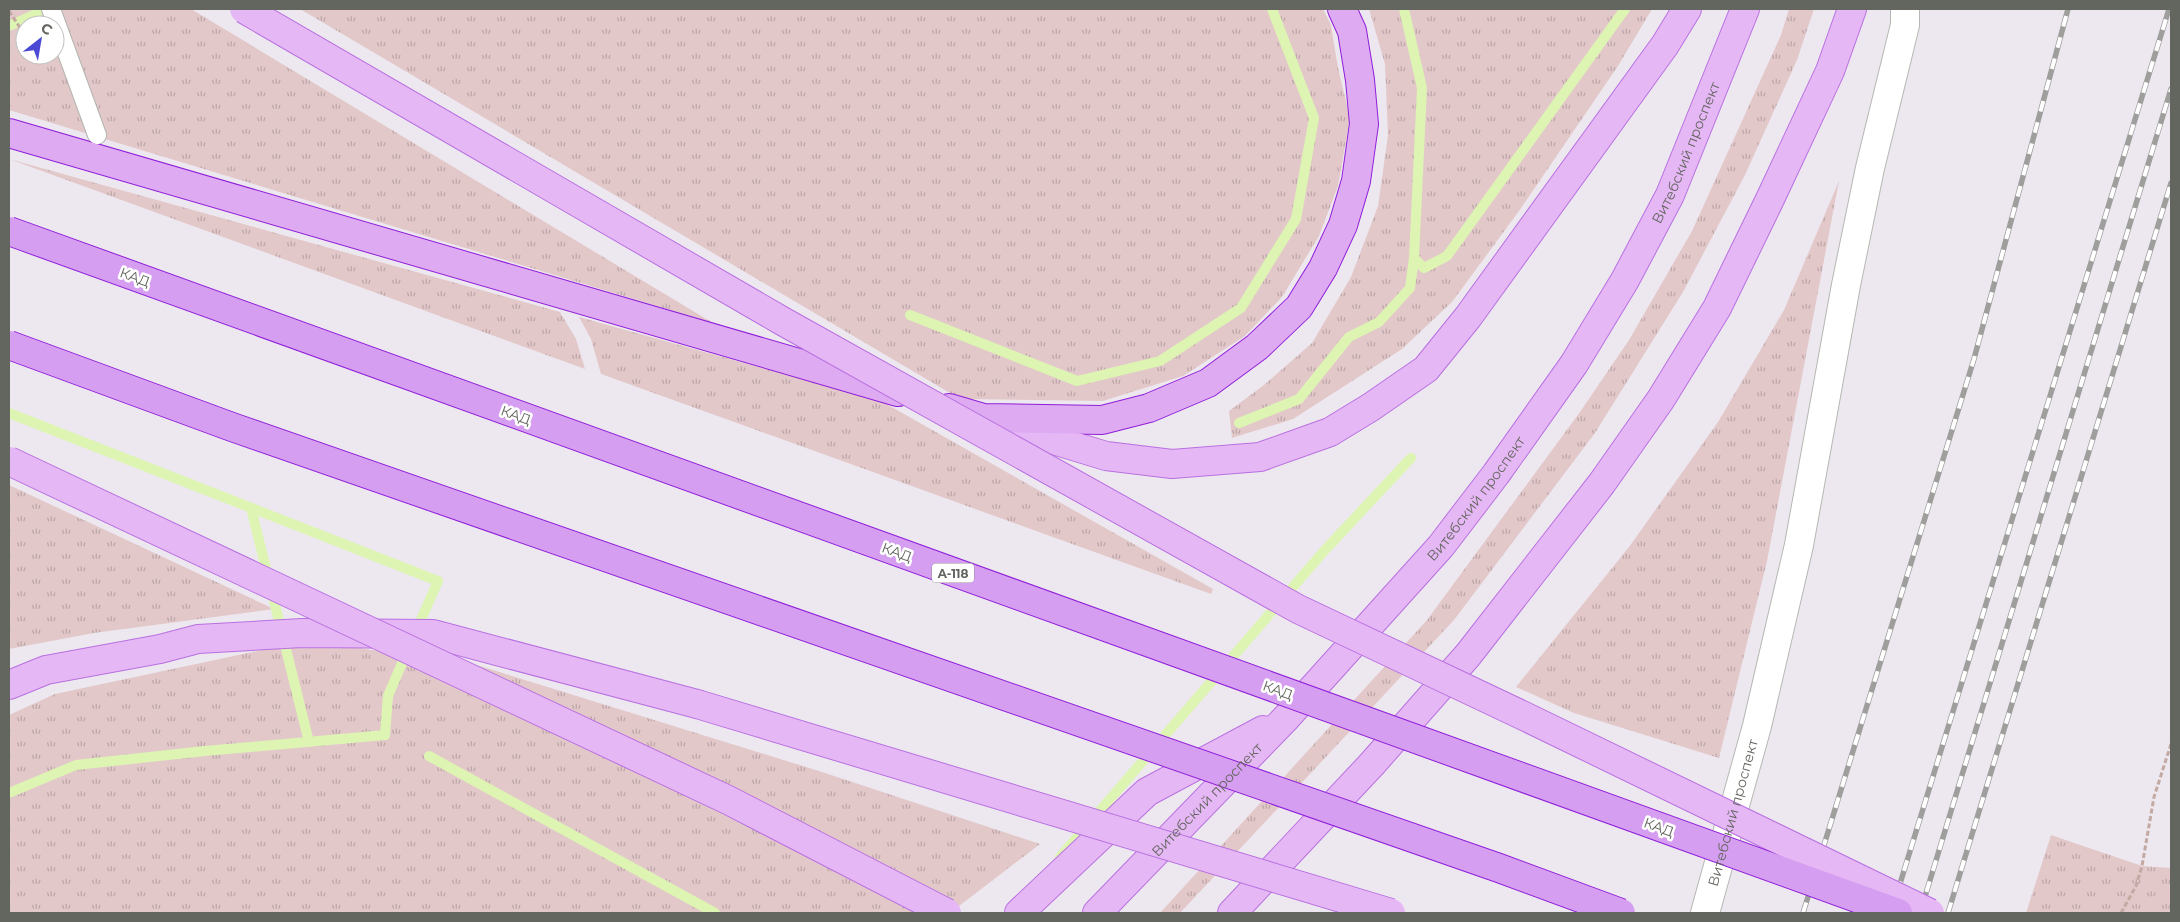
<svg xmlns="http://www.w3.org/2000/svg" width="2180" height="922" font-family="Montserrat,sans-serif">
	<defs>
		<pattern id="grass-tufts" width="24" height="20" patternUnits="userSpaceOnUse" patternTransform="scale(1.25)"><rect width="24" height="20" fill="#e3c8ca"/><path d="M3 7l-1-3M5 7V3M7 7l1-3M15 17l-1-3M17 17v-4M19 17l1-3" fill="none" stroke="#bca6a7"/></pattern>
	</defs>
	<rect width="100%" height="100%" fill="#ede8ef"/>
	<g fill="url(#grass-tufts)" fill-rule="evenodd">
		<path d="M9,9H191L713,323L9,110ZM25,25H55V55H25Z"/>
		<path d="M300,9H1323L1331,25L1338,68L1350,118L1338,186L1319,236L1282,297L1245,336L1183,376L1103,401L960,399Z"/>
		<path d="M1369,9H1652L1618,66L1519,211L1452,302L1402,349L1293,419L1232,438L1229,411L1264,385L1312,343L1351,277L1378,206L1388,135L1385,64Z"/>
		<path d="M1789,9H1814L1797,60L1745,175L1683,292L1595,433L1454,620L1180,913H1160L1427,620L1580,412L1629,340L1692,231L1781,35Z"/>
		<path d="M9,159L560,312L576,339L585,369Z"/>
		<path d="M1839,181L1767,561L1719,758L1574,713L1516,687L1629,547L1718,422L1784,310Z"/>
		<path d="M579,317L881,401L1213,589L1211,594L601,374L591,339Z"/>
		<path d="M9,485L274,609L94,633L9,649Z"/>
		<path d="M281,646L352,647L480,666L819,771L1040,844L950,913H9V715L55,694Z"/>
		<path d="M2051,835L2142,866L2171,868V913H2026Z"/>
	</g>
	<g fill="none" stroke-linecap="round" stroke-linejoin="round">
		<g stroke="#ddf4b3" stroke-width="10">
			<path d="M9,26L38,13"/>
			<path d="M1414,258L1424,268L1447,256L1625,9"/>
			<path d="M910,315L1077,381L1160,361L1241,308L1296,219L1314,118L1272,9"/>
			<path d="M9,413L438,581L416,631"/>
			<path d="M1239,423L1299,399L1349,337L1379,322L1410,288L1414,258L1422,88L1404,9"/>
			<path d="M251,508L309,742"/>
			<path d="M429,756L715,913"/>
			<path d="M9,793L76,765L205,751L385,735L388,696L408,649"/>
			<path d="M1060,857L1324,551L1411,458"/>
		</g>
		<g stroke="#b3b5b0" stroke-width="20">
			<path id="service" d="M51,9L97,135"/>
		</g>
		<g stroke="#b5b8b2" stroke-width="30">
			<g id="secondary">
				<path id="s1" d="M1705,913L1757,726L1799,545L1846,285L1870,168L1905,25V9"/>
			</g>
		</g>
		<g stroke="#b870e0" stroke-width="30">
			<g id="primary">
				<path d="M994,422L1106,456L1172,464L1260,457L1330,432L1371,407L1426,369L1468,317L1665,45L1687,9"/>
				<path d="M9,685L46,670L160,649L198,639L302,633L433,634L697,704"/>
				<path d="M1019,913L1147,792L1263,730"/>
				<path id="s2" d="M1097,913L1286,718L1441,546L1496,474L1574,364L1625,280L1670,195L1745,9"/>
				<path d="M1232,913L1372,764L1468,655L1602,483L1661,399L1717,308L1771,197L1830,71L1852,9"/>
			</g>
		</g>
		<g stroke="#8f1ed9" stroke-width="30">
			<g id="trunk">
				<path d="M9,133L898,392"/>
				<path d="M949,408L983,418L1102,420L1149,408L1208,383L1257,347L1299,307L1323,268L1343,225L1356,181L1364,124L1360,80L1352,31L1342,9"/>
			</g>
		</g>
		<g stroke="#c3a9a2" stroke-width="3" stroke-dasharray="5 2.5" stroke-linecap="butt">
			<path d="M9,11L25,35"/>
			<path d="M2121,913L2136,886L2142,866L2154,797L2171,744"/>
		</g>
		<use href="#service" stroke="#fff" stroke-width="18"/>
		<use href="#secondary" stroke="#fff" stroke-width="28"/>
		<use href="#primary" stroke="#e6b7f5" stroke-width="28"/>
		<use href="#trunk" stroke="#deaaf2" stroke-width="28"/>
		<g stroke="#9e9f9c" stroke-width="5.5">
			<g id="rail">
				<path d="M1803,913L1974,359L2068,9"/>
				<path d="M1891,913L2169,9"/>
				<path d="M1920,913L2171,89"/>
				<path d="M1948,913L2171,183"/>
			</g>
		</g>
		<use href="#rail" stroke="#fff" stroke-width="4" stroke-dasharray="11" stroke-linecap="butt"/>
		<g stroke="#b870e0" stroke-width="30" stroke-linecap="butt">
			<g id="primary-bridge">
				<path d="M244,9L784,322L1298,609L1524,716L1930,913"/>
				<path d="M9,461L728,800L947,913"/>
				<path d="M697,704L1391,913"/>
			</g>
		</g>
		<g stroke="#8f1ed9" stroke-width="30" stroke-linecap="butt">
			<g id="motorway-bridge">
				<path d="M9,231L1898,913"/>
				<path d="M9,345L232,427L1499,868L1621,913"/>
			</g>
		</g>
		<use href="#primary-bridge" stroke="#e6b7f5" stroke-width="28"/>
		<use href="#motorway-bridge" stroke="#d59ef0" stroke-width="28"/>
	</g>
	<g text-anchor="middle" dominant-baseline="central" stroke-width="5" stroke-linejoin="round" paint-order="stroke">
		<rect fill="#fff" stroke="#92948f" stroke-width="1" x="932" y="563.5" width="42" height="19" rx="4"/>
		<g font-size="12" font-weight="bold" fill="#63665f">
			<text x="953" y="573">А-118</text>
		</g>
		<g font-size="14" fill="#63665f" stroke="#fff">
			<text stroke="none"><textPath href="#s2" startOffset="968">Витебский проспект</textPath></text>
			<text transform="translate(135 277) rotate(20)">КАД</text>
			<text transform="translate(516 415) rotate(20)">КАД</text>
			<text stroke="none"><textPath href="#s2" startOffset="562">Витебский проспект</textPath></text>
			<text transform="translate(897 552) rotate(20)">КАД</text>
			<text transform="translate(1278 690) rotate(20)">КАД</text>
			<text stroke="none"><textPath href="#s2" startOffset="158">Витебский проспект</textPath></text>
			<text stroke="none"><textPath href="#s1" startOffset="104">Витебский проспект</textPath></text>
			<text transform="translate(1659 827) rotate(20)">КАД</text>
		</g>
	</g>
	<rect width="2180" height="922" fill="none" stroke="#63665f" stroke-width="20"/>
	<g transform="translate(40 40) rotate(31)"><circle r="24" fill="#ffffff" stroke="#c1c2bf"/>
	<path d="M0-4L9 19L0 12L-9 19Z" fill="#4a4ad4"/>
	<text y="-8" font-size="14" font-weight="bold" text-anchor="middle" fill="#63665f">С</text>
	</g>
</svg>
